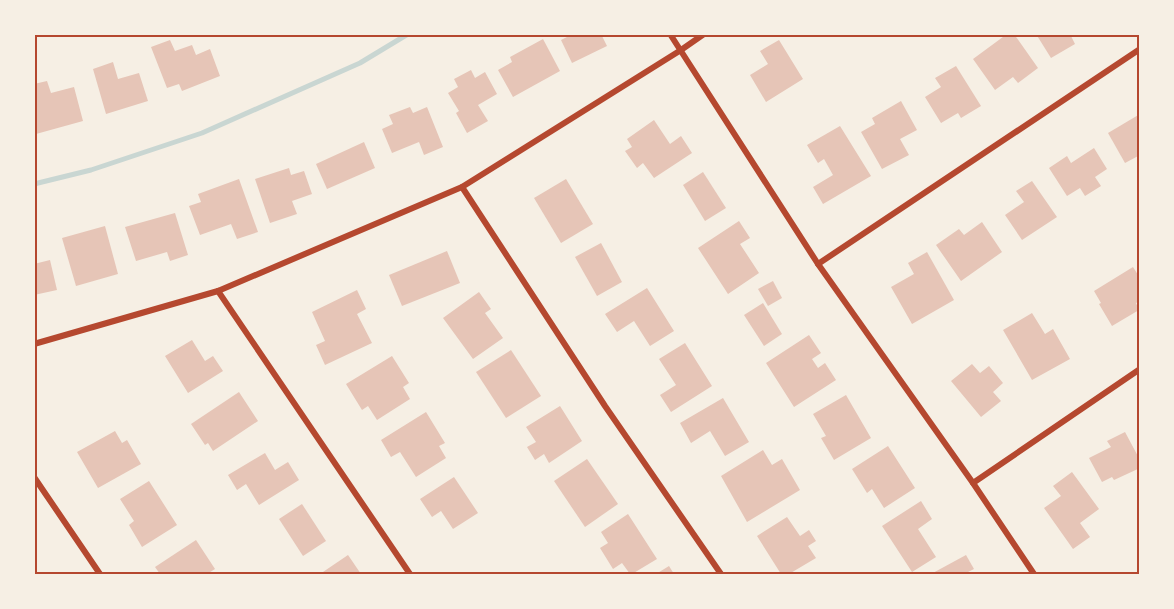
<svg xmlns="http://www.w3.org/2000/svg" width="1174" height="609" font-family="Cabin,sans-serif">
	<rect width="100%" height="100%" fill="#f6efe4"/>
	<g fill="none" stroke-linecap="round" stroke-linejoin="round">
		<path stroke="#c9d6d2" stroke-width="5" d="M34,184L91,170L202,133L360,63L408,34"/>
	</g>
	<g fill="#e6c5b7">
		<path d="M573,34H601L607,46L572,63L561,40Z"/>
		<path d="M1007,34H1014L1038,68L1018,83L1013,77L995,90L973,59Z"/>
		<path d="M1036,34H1070L1075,44L1051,58Z"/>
		<path d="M543,39L560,71L513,97L498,70L512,62L510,57Z"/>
		<path d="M170,40L175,51L192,45L196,55L210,49L220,76L182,91L179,84L167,88L151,47Z"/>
		<path d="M779,40L803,79L766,102L750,75L768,64L760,51Z"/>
		<path d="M113,62L118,79L139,73L148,101L106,114L93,69Z"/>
		<path d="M956,66L981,106L961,118L958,113L941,123L925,97L941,87L935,78Z"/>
		<path d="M471,70L475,78L485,72L497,94L478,105L488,121L467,133L456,113L459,111L448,93L458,87L454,79Z"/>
		<path d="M47,81L51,93L74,87L83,121L36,134L34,84Z"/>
		<path d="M901,101L917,130L900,139L909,155L882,169L861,132L875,124L872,118Z"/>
		<path d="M410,107L413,113L427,107L443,147L424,155L419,142L392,153L382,129L393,124L389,115Z"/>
		<path d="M1140,114V155L1125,163L1108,133Z"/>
		<path d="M654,120L670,144L681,136L692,153L654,178L643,163L637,168L625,151L632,147L627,139Z"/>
		<path d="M840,126L871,176L823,204L813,187L833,175L824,159L818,163L807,145Z"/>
		<path d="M364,142L375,168L327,189L316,164Z"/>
		<path d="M1094,148L1107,169L1095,177L1101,186L1085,196L1080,188L1067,196L1049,168L1067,156L1071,163Z"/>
		<path d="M289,168L291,175L304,171L312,194L292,201L297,214L270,223L255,179Z"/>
		<path d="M703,172L726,208L705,221L683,185Z"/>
		<path d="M239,179L258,232L237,239L231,224L200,235L189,206L201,202L198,194Z"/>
		<path d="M566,179L593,224L561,243L534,198Z"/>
		<path d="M1032,181L1057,217L1022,240L1005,215L1024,202L1016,191Z"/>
		<path d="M175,213L188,255L170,261L167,252L136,261L125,227Z"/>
		<path d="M739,221L750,238L740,244L759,273L728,294L698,248Z"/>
		<path d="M982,222L1002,252L961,281L936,245L959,229L964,235Z"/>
		<path d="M105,226L118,274L76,286L62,238Z"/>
		<path d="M601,243L622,282L597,296L575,257Z"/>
		<path d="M447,251L460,283L402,306L389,275Z"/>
		<path d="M927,252L954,300L912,324L891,287L914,274L908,263Z"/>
		<path d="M50,260L57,290L34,295V264Z"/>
		<path d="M1133,267L1140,278V301L1136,303L1139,310L1112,326L1099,304L1101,303L1094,291Z"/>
		<path d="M773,281L782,298L768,306L758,289Z"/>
		<path d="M647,288L674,331L650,346L634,321L617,332L605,314Z"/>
		<path d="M357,290L366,309L357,314L372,343L325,365L316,345L325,341L312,312Z"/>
		<path d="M479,292L491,309L485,313L503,338L473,359L443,318Z"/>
		<path d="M763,303L782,334L764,346L744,315Z"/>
		<path d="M1032,313L1045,334L1053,329L1070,359L1032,380L1003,330Z"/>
		<path d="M809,335L821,353L812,359L818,368L825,363L836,380L794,407L766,363Z"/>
		<path d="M192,340L205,361L213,356L223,371L188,393L165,356Z"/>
		<path d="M685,343L712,386L671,412L660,395L676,385L659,359Z"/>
		<path d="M511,350L541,396L506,418L476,372Z"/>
		<path d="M392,356L409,383L403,387L410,399L377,420L368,406L362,410L346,384Z"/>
		<path d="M972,364L980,373L989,366L1003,383L993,392L1001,401L981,417L951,381Z"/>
		<path d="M239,392L258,421L213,451L208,443L205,445L191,424Z"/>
		<path d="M846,395L871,438L834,460L821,438L826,436L813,414Z"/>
		<path d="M723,398L749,442L725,456L710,431L691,443L680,423Z"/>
		<path d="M560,406L582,441L549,463L544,454L535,460L527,447L536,442L526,427Z"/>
		<path d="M426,412L445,443L439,446L446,458L416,477L400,452L391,457L381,440Z"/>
		<path d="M115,431L122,443L127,440L141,464L98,488L77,452Z"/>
		<path d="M1125,432L1140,460V468L1114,480L1112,477L1102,482L1089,458L1111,447L1107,441Z"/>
		<path d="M888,446L915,488L884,508L872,489L867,493L852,469Z"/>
		<path d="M763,450L772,465L782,459L800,490L747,522L721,476Z"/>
		<path d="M265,453L275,470L288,462L299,480L259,505L246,484L237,490L228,475Z"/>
		<path d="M587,459L618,504L585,527L554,481Z"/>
		<path d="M1072,472L1099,509L1080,523L1090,537L1073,549L1044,508L1061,496L1053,486Z"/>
		<path d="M454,477L478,513L453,529L441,511L432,517L420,499Z"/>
		<path d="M149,481L177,525L142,547L129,525L134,521L120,499Z"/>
		<path d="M921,501L932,519L918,529L936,557L912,572L882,526Z"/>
		<path d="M302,504L326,541L303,556L279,519Z"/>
		<path d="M628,514L657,559L632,574H630L622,563L613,569L600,548L608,543L601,532Z"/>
		<path d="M787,517L800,536L809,530L816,541L808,546L816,558L789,574H781L757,536Z"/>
		<path d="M196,540L215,569L207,574H160L155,567Z"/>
		<path d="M348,555L361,574H320Z"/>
		<path d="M966,555L974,569L964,574H931Z"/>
		<path d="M669,566L674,574H656Z"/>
	</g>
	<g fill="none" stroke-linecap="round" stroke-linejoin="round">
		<g stroke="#b5482f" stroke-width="6">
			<path d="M670,34L818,264L973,483L1034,574"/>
			<path d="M462,187L605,406L721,574"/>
			<path d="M818,264L1140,49"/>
			<path d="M218,291L410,574"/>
			<path d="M34,344L218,291L462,187L681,50L704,34"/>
			<path d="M34,477L100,574"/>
			<path d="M973,483L1140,369"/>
		</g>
	</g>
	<rect width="1174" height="609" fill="none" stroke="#f6efe4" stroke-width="72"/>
	<rect x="36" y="36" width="1102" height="537" fill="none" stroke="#b5482f" stroke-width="2"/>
</svg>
